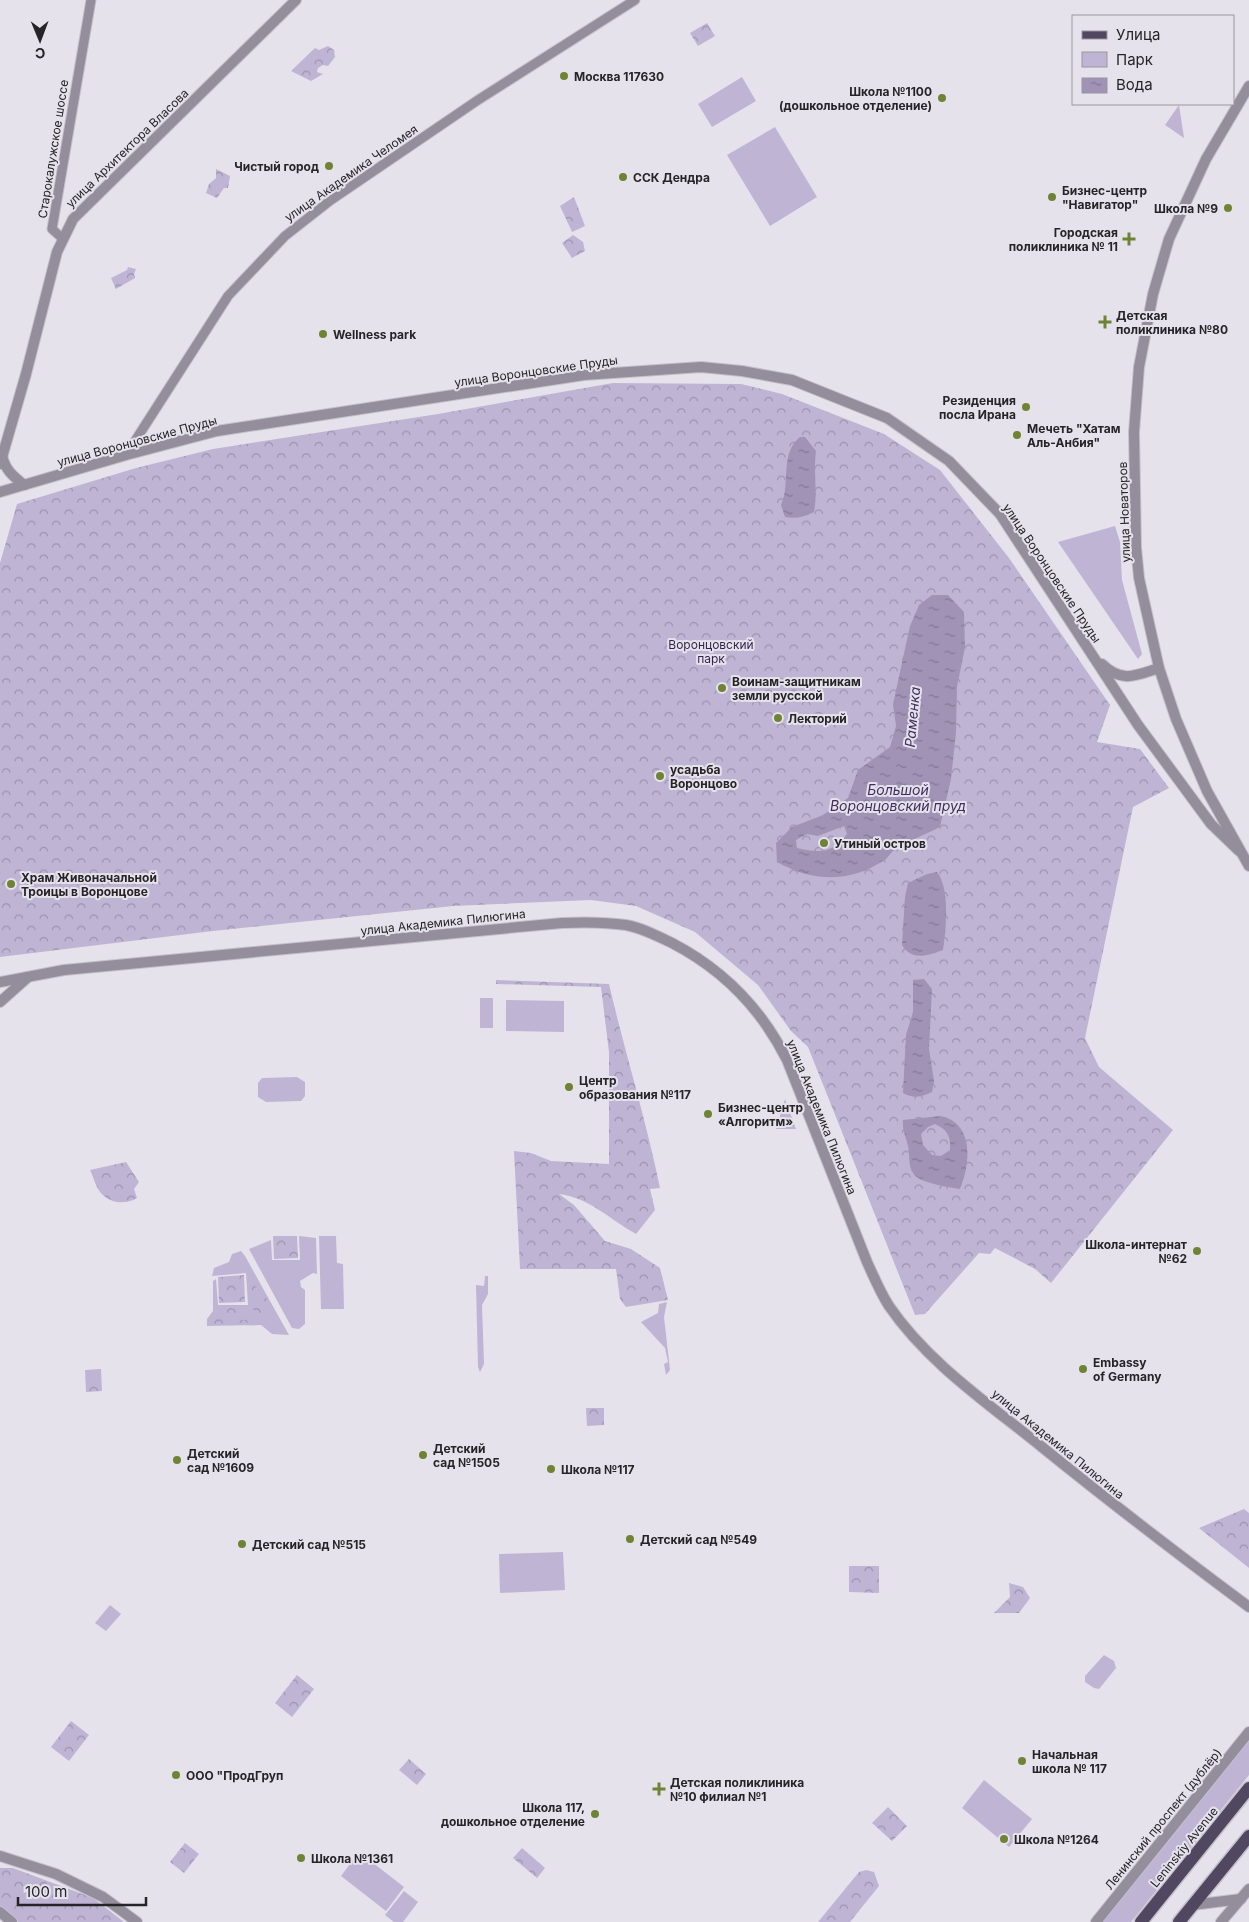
<svg xmlns="http://www.w3.org/2000/svg" width="1249" height="1922" font-family="Inter,sans-serif">
	<defs>
		<pattern id="forest-crowns" width="20" height="18" patternUnits="userSpaceOnUse" patternTransform="scale(1.25)"><rect width="20" height="18" fill="#c0b4d5"/><path d="M2 6a3 3 0 1 1 6 0M12 15a3 3 0 1 1 6 0" fill="none" stroke="#9c92ad"/></pattern>
		<pattern id="water-ripples" width="26" height="14" patternUnits="userSpaceOnUse" patternTransform="scale(1.25)"><rect width="26" height="14" fill="#a093b6"/><path d="M2 4q2-2 4 0t4 0M15 11q2-2 4 0t4 0" fill="none" stroke="#827894"/></pattern>
	</defs>
	<rect width="100%" height="100%" fill="#e6e2ec"/>
	<g fill="#c0b4d5">
		<path d="M742,77L756,101L712,127L698,104Z"/>
		<path d="M1179,105L1184,138L1165,125Z"/>
		<path d="M775,127L817,197L770,226L727,155Z"/>
		<path d="M1115,526L1120,542L1122,580L1142,654L1138,659L1058,542Z"/>
		<rect x="480" y="998" width="13" height="30"/>
		<path d="M506,1000L564,1001V1032L506,1031Z"/>
		<path d="M297,1077L305,1082V1096L301,1101L266,1102L258,1097V1083L262,1078Z"/>
		<path d="M785,1099L796,1129H776Z"/>
		<path d="M299,1236L316,1238L317,1274L313,1273L300,1281L301,1287L305,1290V1324L299,1329L292,1328L249,1249L271,1240L272,1260H300Z"/>
		<path d="M319,1236H336L337,1263L343,1264L344,1309H321Z"/>
		<path d="M241,1251L245,1256L289,1335L272,1334L261,1325L207,1326V1319L213,1311V1281L216,1279L218,1305H248L246,1273L212,1276L214,1268L229,1262L232,1254Z"/>
		<path d="M485,1276H488V1294L482,1305L484,1364L480,1372L478,1367L476,1285L484,1286Z"/>
		<path d="M667,1302L664,1317L670,1370L666,1375L664,1364L668,1362L665,1348L641,1322L658,1313L659,1304Z"/>
		<path d="M563,1552L565,1590L500,1593L499,1554Z"/>
		<path d="M110,1605L121,1614L106,1631L95,1623Z"/>
		<path d="M1104,1655L1114,1661L1116,1668L1099,1689L1094,1688L1085,1682V1676Z"/>
		<path d="M1249,1739V1775L1131,1922H1102Z"/>
		<path d="M984,1780L1032,1819L1009,1847L962,1808Z"/>
		<path d="M359,1852L404,1887L386,1911L341,1876Z"/>
		<path d="M404,1891L418,1902L403,1922H394L385,1915Z"/>
	</g>
	<g fill="url(#forest-crowns)">
		<path d="M707,23L715,36L698,46L690,33Z"/>
		<path d="M328,46L334,50L335,57L328,66L323,65L318,68L317,72L323,74L311,81L291,71L315,48L319,50Z"/>
		<path d="M216,169L230,176L228,188H224L217,198L206,193L209,184L216,178Z"/>
		<path d="M574,197L585,226L572,232L560,206Z"/>
		<path d="M573,235L583,242L585,251L572,258L562,243Z"/>
		<path d="M128,267L136,269L134,274L135,278L116,289L111,278L127,270Z"/>
		<path d="M613,383L741,384L782,394L884,434L940,470L1009,558L1110,705L1097,742L1140,749L1169,788L1133,807L1085,1038L1099,1067L1173,1130L1051,1283L1035,1269L995,1248L990,1254L979,1253L925,1314L915,1315L808,1047L791,1031L758,985L695,932L636,906L591,900L453,906L213,931L0,957V563L17,504L136,468L213,449L438,414Z"/>
		<path d="M496,980L609,984C625,1053 646,1119 660,1188L650,1189L655,1210L636,1234C609,1219 590,1198 559,1194L574,1205L605,1241L631,1249L660,1268L668,1300L626,1307L620,1299L616,1269H520L514,1151L531,1153L551,1161L609,1164V1052L601,987L496,984Z"/>
		<path d="M126,1162L139,1182L134,1189L137,1198C125,1205 110,1204 100,1192C96,1187 93,1176 90,1170Z"/>
		<path d="M273,1236H297L298,1258L274,1259Z"/>
		<path d="M244,1275L245,1302L219,1303L218,1277Z"/>
		<path d="M253,1284L265,1295L274,1315L266,1317L264,1322L210,1324L217,1308L229,1307L238,1311L243,1321L255,1316C253,1303 247,1296 253,1284Z"/>
		<path d="M101,1369L102,1391L86,1392L85,1370Z"/>
		<path d="M586,1408H604V1425L587,1426Z"/>
		<path d="M1244,1509L1249,1513V1568L1199,1528Z"/>
		<path d="M849,1566H879V1593L849,1592Z"/>
		<path d="M1009,1583L1023,1587L1030,1598L1019,1613H994L1010,1597Z"/>
		<path d="M297,1675L314,1689L292,1717L275,1703Z"/>
		<path d="M71,1721L89,1735L69,1761L51,1747Z"/>
		<path d="M409,1759L426,1774L417,1785L399,1770Z"/>
		<path d="M888,1807L907,1826L892,1841L872,1823Z"/>
		<path d="M185,1843L199,1854L184,1873L170,1862Z"/>
		<path d="M522,1848L545,1868L537,1878L513,1858Z"/>
		<path d="M0,1868H13L93,1898L124,1922H18L0,1908Z"/>
		<path d="M866,1870L874,1872L879,1886L850,1922H818L859,1872Z"/>
	</g>
	<g fill="url(#water-ripples)" fill-rule="evenodd">
		<path d="M800,437H805L816,451C813,472 818,491 814,512C804,517 796,519 785,517L781,505C791,484 779,454 800,437Z"/>
		<path d="M932,595H948L964,612L965,647L957,687L956,732L951,779L940,827C924,835 906,842 892,852C889,855 887,859 883,861C849,883 812,882 777,862L776,843L792,827L823,815L848,798L858,770L890,747L896,726L893,704L910,626L919,605ZM844,826L847,834C832,854 820,853 797,848L796,840L807,834L818,836Z"/>
		<path d="M937,872C950,887 946,931 943,950C927,956 912,961 902,945L905,897L908,883L927,874Z"/>
		<path d="M924,979L932,989L929,1049L934,1081L932,1092C921,1097 914,1099 903,1093L906,1035L913,1012V980Z"/>
		<path d="M940,1116C974,1122 971,1164 960,1189C949,1187 918,1183 913,1173C908,1166 910,1155 908,1146C906,1137 902,1130 903,1120ZM935,1124C948,1130 951,1137 950,1150L941,1156L932,1155L923,1145L921,1134L928,1127Z"/>
	</g>
	<g fill="none" stroke-linecap="round" stroke-linejoin="round">
		<g stroke="#c3c0c9" stroke-width="11">
			<g id="minor">
				<path d="M62,238L52,229L91,0"/>
				<path d="M126,455L228,296L285,236L331,200L478,100L635,0"/>
			</g>
		</g>
		<g stroke="#c3c0c9" stroke-width="12">
			<g id="tertiary">
				<path d="M1249,86L1206,159L1169,239L1153,294L1139,367L1134,432L1136,547L1139,578L1159,668L1176,719L1207,791L1249,866"/>
				<path d="M2,456C6,471 13,476 24,485"/>
				<path d="M0,464L26,374L57,252L73,219L296,0"/>
				<path d="M0,492L126,455L217,431L584,375L701,367L742,371L792,380L887,418L949,461L1000,514L1138,725L1211,824L1239,851"/>
				<path d="M1102,664C1122,683 1135,676 1159,668"/>
				<path d="M0,982L64,970L562,923C583,922 605,922 626,925C642,928 658,936 672,943C724,970 761,1008 787,1060L867,1262C874,1277 880,1292 889,1306C928,1363 989,1404 1042,1447C1110,1502 1179,1555 1249,1607"/>
				<path d="M0,1002L27,978"/>
				<path d="M0,1856L56,1874L103,1897L137,1922"/>
				<path d="M1192,1905L1241,1899"/>
				<path d="M0,1912L12,1922"/>
				<path d="M1096,1922L1249,1732"/>
				<path d="M1221,1922L1249,1889"/>
			</g>
		</g>
		<g stroke="#c3c0c9" stroke-width="15">
			<g id="primary">
				<path d="M1141,1922L1249,1788"/>
				<path d="M1179,1922L1249,1836"/>
			</g>
		</g>
		<use href="#minor" stroke="#938d9c" stroke-width="9"/>
		<use href="#tertiary" stroke="#938d9c" stroke-width="10"/>
		<use href="#primary" stroke="#514761" stroke-width="12"/>
	</g>
	<g fill="#6f8334" stroke="#e6e2ec" stroke-width="2">
		<circle cx="564" cy="76" r="5"/>
		<circle cx="942" cy="98" r="5"/>
		<circle cx="329" cy="166" r="5"/>
		<circle cx="623" cy="177" r="5"/>
		<circle cx="1052" cy="197" r="5"/>
		<circle cx="1228" cy="208" r="5"/>
		<path d="M1126.5 231.5h5v5h5v5h-5v5h-5v-5h-5v-5h5z"/>
		<path d="M1102.5 314.5h5v5h5v5h-5v5h-5v-5h-5v-5h5z"/>
		<circle cx="323" cy="334" r="5"/>
		<circle cx="1026" cy="407" r="5"/>
		<circle cx="1017" cy="435" r="5"/>
		<circle cx="722" cy="688" r="5"/>
		<circle cx="778" cy="718" r="5"/>
		<circle cx="660" cy="776" r="5"/>
		<circle cx="824" cy="843" r="5"/>
		<circle cx="11" cy="884" r="5"/>
		<circle cx="569" cy="1087" r="5"/>
		<circle cx="708" cy="1114" r="5"/>
		<circle cx="1197" cy="1251" r="5"/>
		<circle cx="1083" cy="1369" r="5"/>
		<circle cx="423" cy="1455" r="5"/>
		<circle cx="177" cy="1460" r="5"/>
		<circle cx="551" cy="1469" r="5"/>
		<circle cx="630" cy="1539" r="5"/>
		<circle cx="242" cy="1544" r="5"/>
		<circle cx="1022" cy="1761" r="5"/>
		<circle cx="176" cy="1775" r="5"/>
		<path d="M656.5 1781.5h5v5h5v5h-5v5h-5v-5h-5v-5h5z"/>
		<circle cx="595" cy="1814" r="5"/>
		<circle cx="1004" cy="1839" r="5"/>
		<circle cx="301" cy="1858" r="5"/>
	</g>
	<g text-anchor="middle" dominant-baseline="central" stroke-width="4" stroke-linejoin="round" paint-order="stroke">
		<g font-size="12" font-weight="bold" fill="#252427" stroke="#e6e2ec" text-anchor="start">
			<text x="574" y="76">Москва 117630</text>
			<text x="932" y="91" text-anchor="end">Школа №1100<tspan x="932" dy="14">(дошкольное отделение)</tspan></text>
			<text x="319" y="166" text-anchor="end">Чистый город</text>
			<text x="633" y="177">ССК Дендра</text>
			<text x="1062" y="190">Бизнеc-центр<tspan x="1062" dy="14">"Навигатор"</tspan></text>
			<text x="1218" y="208" text-anchor="end">Школа №9</text>
			<text x="1118" y="232" text-anchor="end">Городская<tspan x="1118" dy="14">поликлиника № 11</tspan></text>
			<text x="1116" y="315">Детская<tspan x="1116" dy="14">поликлиника №80</tspan></text>
			<text x="333" y="334">Wellness park</text>
			<text x="1016" y="400" text-anchor="end">Резиденция<tspan x="1016" dy="14">посла Ирана</tspan></text>
			<text x="1027" y="428">Мечеть "Хатам<tspan x="1027" dy="14">Аль-Анбия"</tspan></text>
			<text x="732" y="681">Воинам-защитникам<tspan x="732" dy="14">земли русской</tspan></text>
			<text x="788" y="718">Лекторий</text>
			<text x="670" y="769">усадьба<tspan x="670" dy="14">Воронцово</tspan></text>
			<text x="834" y="843">Утиный остров</text>
			<text x="21" y="877">Храм Живоначальной<tspan x="21" dy="14">Троицы в Воронцове</tspan></text>
			<text x="579" y="1080">Центр<tspan x="579" dy="14">образования №117</tspan></text>
			<text x="718" y="1107">Бизнес-центр<tspan x="718" dy="14">«Алгоритм»</tspan></text>
			<text x="1187" y="1244" text-anchor="end">Школа-интернат<tspan x="1187" dy="14">№62</tspan></text>
			<text x="1093" y="1362">Embassy<tspan x="1093" dy="14">of Germany</tspan></text>
			<text x="433" y="1448">Детский<tspan x="433" dy="14">сад №1505</tspan></text>
			<text x="187" y="1453">Детский<tspan x="187" dy="14">сад №1609</tspan></text>
			<text x="561" y="1469">Школа №117</text>
			<text x="640" y="1539">Детский сад №549</text>
			<text x="252" y="1544">Детский сад №515</text>
			<text x="1032" y="1754">Начальная<tspan x="1032" dy="14">школа № 117</tspan></text>
			<text x="186" y="1775">ООО "ПродГруп</text>
			<text x="670" y="1782">Детская поликлиника<tspan x="670" dy="14">№10 филиал №1</tspan></text>
			<text x="585" y="1807" text-anchor="end">Школа 117,<tspan x="585" dy="14">дошкольное отделение</tspan></text>
			<text x="1014" y="1839">Школа №1264</text>
			<text x="311" y="1858">Школа №1361</text>
		</g>
		<g font-size="12" fill="#252427" stroke="#e6e2ec">
			<text transform="translate(127 148) rotate(-44)">улица Архитектора Власова</text>
			<text transform="translate(53 149) rotate(-81)">Старокалужское шоссе</text>
			<text transform="translate(351 173) rotate(-35)">улица Академика Челомея</text>
			<text transform="translate(536 371) rotate(-8)">улица Воронцовские Пруды</text>
			<text transform="translate(137 441) rotate(-15)">улица Воронцовские Пруды</text>
			<text transform="translate(1124 512) rotate(-92)">улица Новаторов</text>
			<text transform="translate(1052 573) rotate(56)">улица Воронцовские Пруды</text>
			<text transform="translate(443 922) rotate(-6)">улица Академика Пилюгина</text>
			<text transform="translate(822 1117) rotate(68)">улица Академика Пилюгина</text>
			<text transform="translate(1058 1444) rotate(39)">улица Академика Пилюгина</text>
			<text transform="translate(1163 1819) rotate(-51)">Ленинский проспект (дублёр)</text>
			<text transform="translate(1184 1847) rotate(-51)">Leninskiy Avenue</text>
		</g>
		<g font-size="12" fill="#331f4c" stroke="#e6e2ec">
			<text x="711" y="644">Воронцовский<tspan x="711" dy="14">парк</tspan></text>
		</g>
		<g font-size="14" font-style="italic" fill="#412d5c" stroke="#e6e2ec">
			<text transform="translate(912 717) rotate(-85)">Раменка</text>
			<text x="898" y="789">Большой<tspan x="898" dy="16">Воронцовский пруд</tspan></text>
		</g>
	</g>
	<rect x="1072" y="15" width="162" height="90" fill="#e6e2ec" stroke="#99969d"/>
	<rect x="1082" y="31" width="25" height="8" fill="#514761" stroke="#99969d"/>
	<text x="1116" y="40" font-size="15" fill="#252427">Улица</text>
	<rect x="1082" y="52" width="25" height="15" fill="#c0b4d5" stroke="#99969d"/>
	<text x="1116" y="65" font-size="15" fill="#252427">Парк</text>
	<rect x="1082" y="78" width="25" height="15" fill="url(#water-ripples)" stroke="#99969d"/>
	<text x="1116" y="90" font-size="15" fill="#252427">Вода</text>
	<g transform="translate(40 40) rotate(179)" stroke="#e6e2ec" stroke-width="4" paint-order="stroke">
	<path d="M0-4L9 19L0 12L-9 19Z" fill="#252427"/>
	<text y="-8" font-size="14" font-weight="bold" text-anchor="middle" fill="#252427">С</text>
	</g>
	<path d="M18 1897v8h128v-8" fill="none" stroke="#252427" stroke-width="2.5"/>
	<text x="25" y="1897" font-size="15" fill="#252427" stroke="#e6e2ec" stroke-width="4" paint-order="stroke">100 m</text>
</svg>
